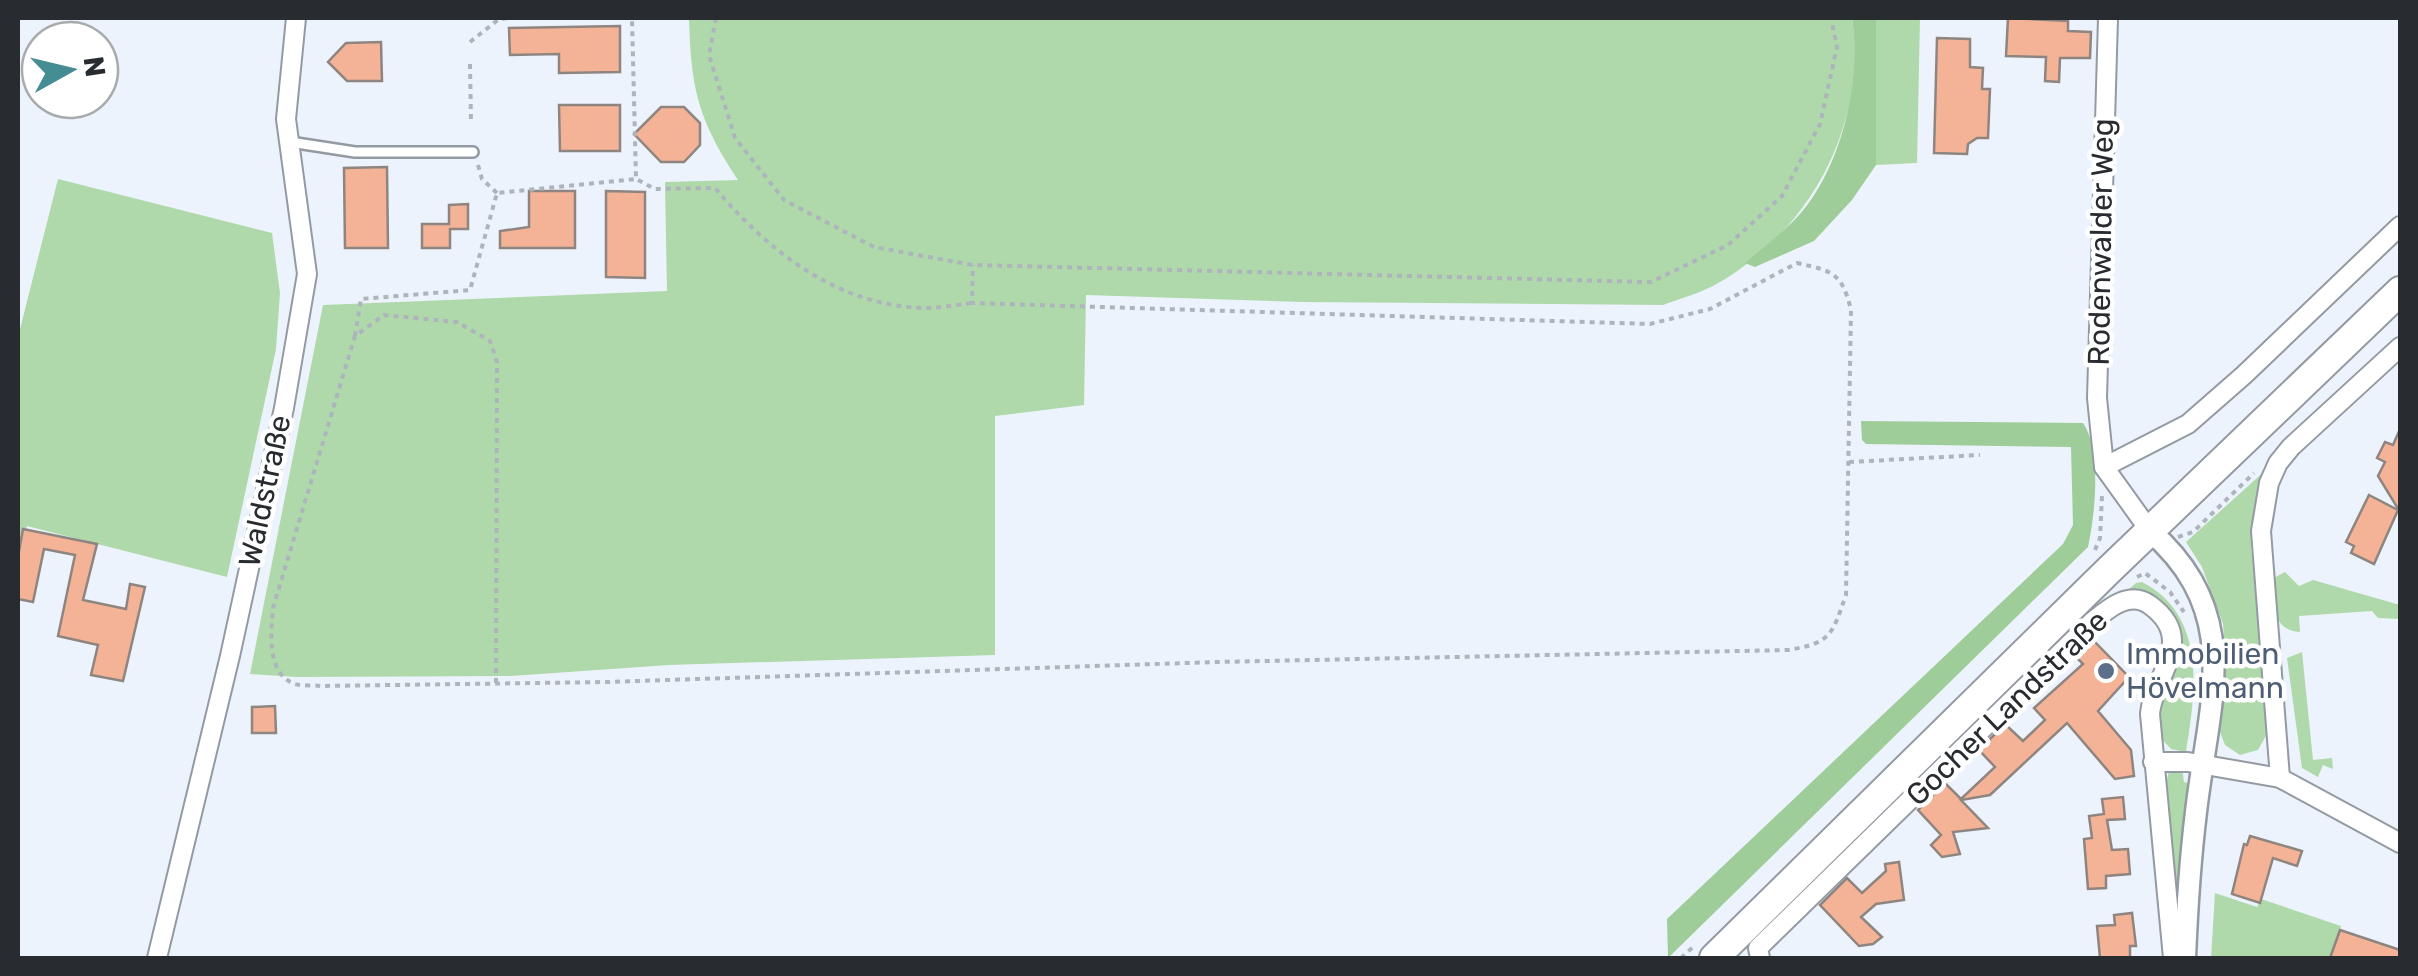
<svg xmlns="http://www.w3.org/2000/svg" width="2418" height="976" font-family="Rubik,sans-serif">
	<rect width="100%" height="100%" fill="#ecf3fc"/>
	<g fill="#afd9aa">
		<path d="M689,18H1852C1868,127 1808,234 1713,286C1697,294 1679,299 1663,305L1302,302L1086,295L1084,405L995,416V655L669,665L511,676L296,677L250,674L323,305L667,291L665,182L738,180C698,119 691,89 689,18Z"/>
		<path d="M1876,18H1920L1917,163L1876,165Z"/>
		<path d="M58,179L272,233L280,293L276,349L227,577L27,526L18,555V337Z"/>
		<path d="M2267,469L2255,513L2251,546L2268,732L2258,750L2240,755L2225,745L2218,727L2226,660L2223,624L2202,567L2186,542Z"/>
		<path d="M2285,572L2299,586L2313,580L2400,605V619L2378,618L2372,611L2299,616L2300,632C2271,630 2274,603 2272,579Z"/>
		<path d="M2142,582C2207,615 2196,693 2186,752L2171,749L2157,734C2158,724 2156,711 2159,702C2172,661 2197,648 2163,604C2153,591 2143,589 2127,591L2136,583Z"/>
		<path d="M2302,652L2313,760L2332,758L2333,769L2323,765L2318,777L2302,768L2287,658Z"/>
		<path d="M2182,768L2184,782L2192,784L2178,908L2166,784L2169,771Z"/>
		<path d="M2215,893L2257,907L2261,899L2341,926L2330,958H2211Z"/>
	</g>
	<g fill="#9fcd9a">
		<path d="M1852,18H1876V165L1852,200L1814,241L1755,267L1745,263C1766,245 1791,227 1808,204C1844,155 1861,78 1852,18Z"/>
		<path d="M1861,421L2083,423C2102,450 2095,515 2088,547L1668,958L1667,919L2063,544L2073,525L2071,447L1866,444L1862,440Z"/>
	</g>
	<g fill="#f4b396" stroke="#8f8580" stroke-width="2.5">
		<path d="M2008,18L2068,21V31L2091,32L2090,58H2060L2059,82L2045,81L2046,57L2006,56Z"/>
		<path d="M620,26V72L559,73V54L510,55L509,28Z"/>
		<path d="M1937,38L1970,39V67L1983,68L1982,89H1990L1988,138H1977L1968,144L1967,154L1934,153Z"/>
		<path d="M381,42L382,81H347L328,62L346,43Z"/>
		<path d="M559,105H620V151H560Z"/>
		<path d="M661,107H684L700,123V145L684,162H661L634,134Z"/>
		<path d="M387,167L388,248H345L344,168Z"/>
		<path d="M529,191H575V248H500V231L529,227Z"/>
		<path d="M606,191L645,192V278L606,277Z"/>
		<path d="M468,204V229H450V248H422V224H449V205Z"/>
		<path d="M2400,429V512L2378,476L2385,462L2377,458L2385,442L2393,445Z"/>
		<path d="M2369,495L2398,510L2374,564L2351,553L2354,546L2346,542Z"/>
		<path d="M23,529L97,544L83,600L126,609L130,584L145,587L123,681L91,675L98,645L58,636L75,555L44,549L33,602L18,599V557Z"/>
		<path d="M2094,641L2129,677L2098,711L2131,750L2134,776L2115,779L2067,723L1990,795L1961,800L1988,828L1953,832L1960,854L1942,857L1931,845L1941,835L1918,810L1945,783L1961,799L1995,767L1979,750L2005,724L2023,741L2045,720L2034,708L2083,664L2077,658Z"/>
		<path d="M275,706L276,733H252V707Z"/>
		<path d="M2123,797L2125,819L2107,820L2112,850L2128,849L2130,874L2106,876V888L2088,889L2084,839L2092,838L2089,816L2104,814L2102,799Z"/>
		<path d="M2250,836L2302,851L2297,866L2273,858L2260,903L2232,894L2244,844L2247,845Z"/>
		<path d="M1899,862L1904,900L1876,904L1861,917L1882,937L1873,944L1859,946L1820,905L1847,878L1862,893L1886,871L1885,864Z"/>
		<path d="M2132,913L2136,946H2130V958H2100L2097,926L2115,925L2114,915Z"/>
		<path d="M2340,930L2400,950V958H2330Z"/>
	</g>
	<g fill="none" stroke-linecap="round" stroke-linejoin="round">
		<g stroke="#939aa2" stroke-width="14">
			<path id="service" d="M290,142L355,152H473"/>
		</g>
		<g stroke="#939aa2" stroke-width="22">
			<g id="minor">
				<path d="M2104,467L2097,398L2108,18"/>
				<path d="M2150,531L2104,467L2188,424L2244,375L2400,226"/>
				<path d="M2153,762H2188L2280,778L2400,843"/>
				<path d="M2280,778L2261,531L2269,483L2278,463L2291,447L2400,347"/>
				<path d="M157,958L230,656L284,408L307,274L286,119L296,18"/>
				<path d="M1760,958L1758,948L2093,621C2109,608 2130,590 2150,605C2198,640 2153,675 2150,714L2173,958"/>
			</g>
		</g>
		<g stroke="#939aa2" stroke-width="25">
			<path id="tertiary" d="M2150,531C2246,614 2208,705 2196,812C2190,861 2187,909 2185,958"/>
		</g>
		<g stroke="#939aa2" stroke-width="32">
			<path id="primary" d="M1714,958L2110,569L2400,291"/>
		</g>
		<g stroke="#aeb4bc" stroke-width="4" stroke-dasharray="5 5" stroke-linecap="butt">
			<path d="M716,18L709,55L735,138L784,200L874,247L973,265L1651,282L1728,245L1782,196L1820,124L1837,47L1831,18"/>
			<path d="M470,42L499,19L509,18"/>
			<path d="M470,64L471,121"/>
			<path d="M478,165L482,179L497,193"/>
			<path d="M638,180L655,189L715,188C769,252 838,306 925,308C940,308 957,305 972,303"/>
			<path d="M355,336L361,299L470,290L497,193L636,179L632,18"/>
			<path d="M1849,462L1980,455"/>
			<path d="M2178,537L2193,532L2254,473"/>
			<path d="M2095,550L2100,538L2102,496"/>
			<path d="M2137,577L2145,573L2170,592L2184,612"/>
			<path d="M496,683L497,362L490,341L457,322L384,315L355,336L273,608C271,632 266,674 295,684C302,686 313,685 321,686L607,682L1217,662L1788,650C1832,643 1832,634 1846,595L1851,310C1842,273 1833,271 1797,263L1710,309L1650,324L972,303L973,265"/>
			<path d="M1681,958L1693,947"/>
		</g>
		<use href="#service" stroke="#fff" stroke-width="9"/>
		<use href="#minor" stroke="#fff" stroke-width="18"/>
		<use href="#tertiary" stroke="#fff" stroke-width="20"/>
		<use href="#primary" stroke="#fff" stroke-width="28"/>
	</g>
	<circle fill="#5c6f8a" stroke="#fff" stroke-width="4" cx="2106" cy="671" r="10"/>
	<g text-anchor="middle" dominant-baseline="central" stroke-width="9" stroke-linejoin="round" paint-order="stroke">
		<g font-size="30" fill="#282b2f" stroke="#fff">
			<text transform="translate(2101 242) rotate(-89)">Rodenwalder Weg</text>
			<text transform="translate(265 491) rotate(-78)">Waldstraße</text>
			<text transform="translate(2007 708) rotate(-44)">Gocher Landstraße</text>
		</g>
		<g font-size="30" fill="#4e5e75" stroke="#fff" text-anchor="start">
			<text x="2126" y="654">Immobilien<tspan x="2126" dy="34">Hövelmann</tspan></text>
		</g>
	</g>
	<rect width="2418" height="976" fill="none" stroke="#282b2f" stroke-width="40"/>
	<g transform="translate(70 70) rotate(82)"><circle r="48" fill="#ffffff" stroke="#a9aaac" stroke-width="2.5"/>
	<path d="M0-8L18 38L0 25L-18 38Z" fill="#458c93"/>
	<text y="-15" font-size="28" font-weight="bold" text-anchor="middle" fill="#282b2f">N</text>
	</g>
</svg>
